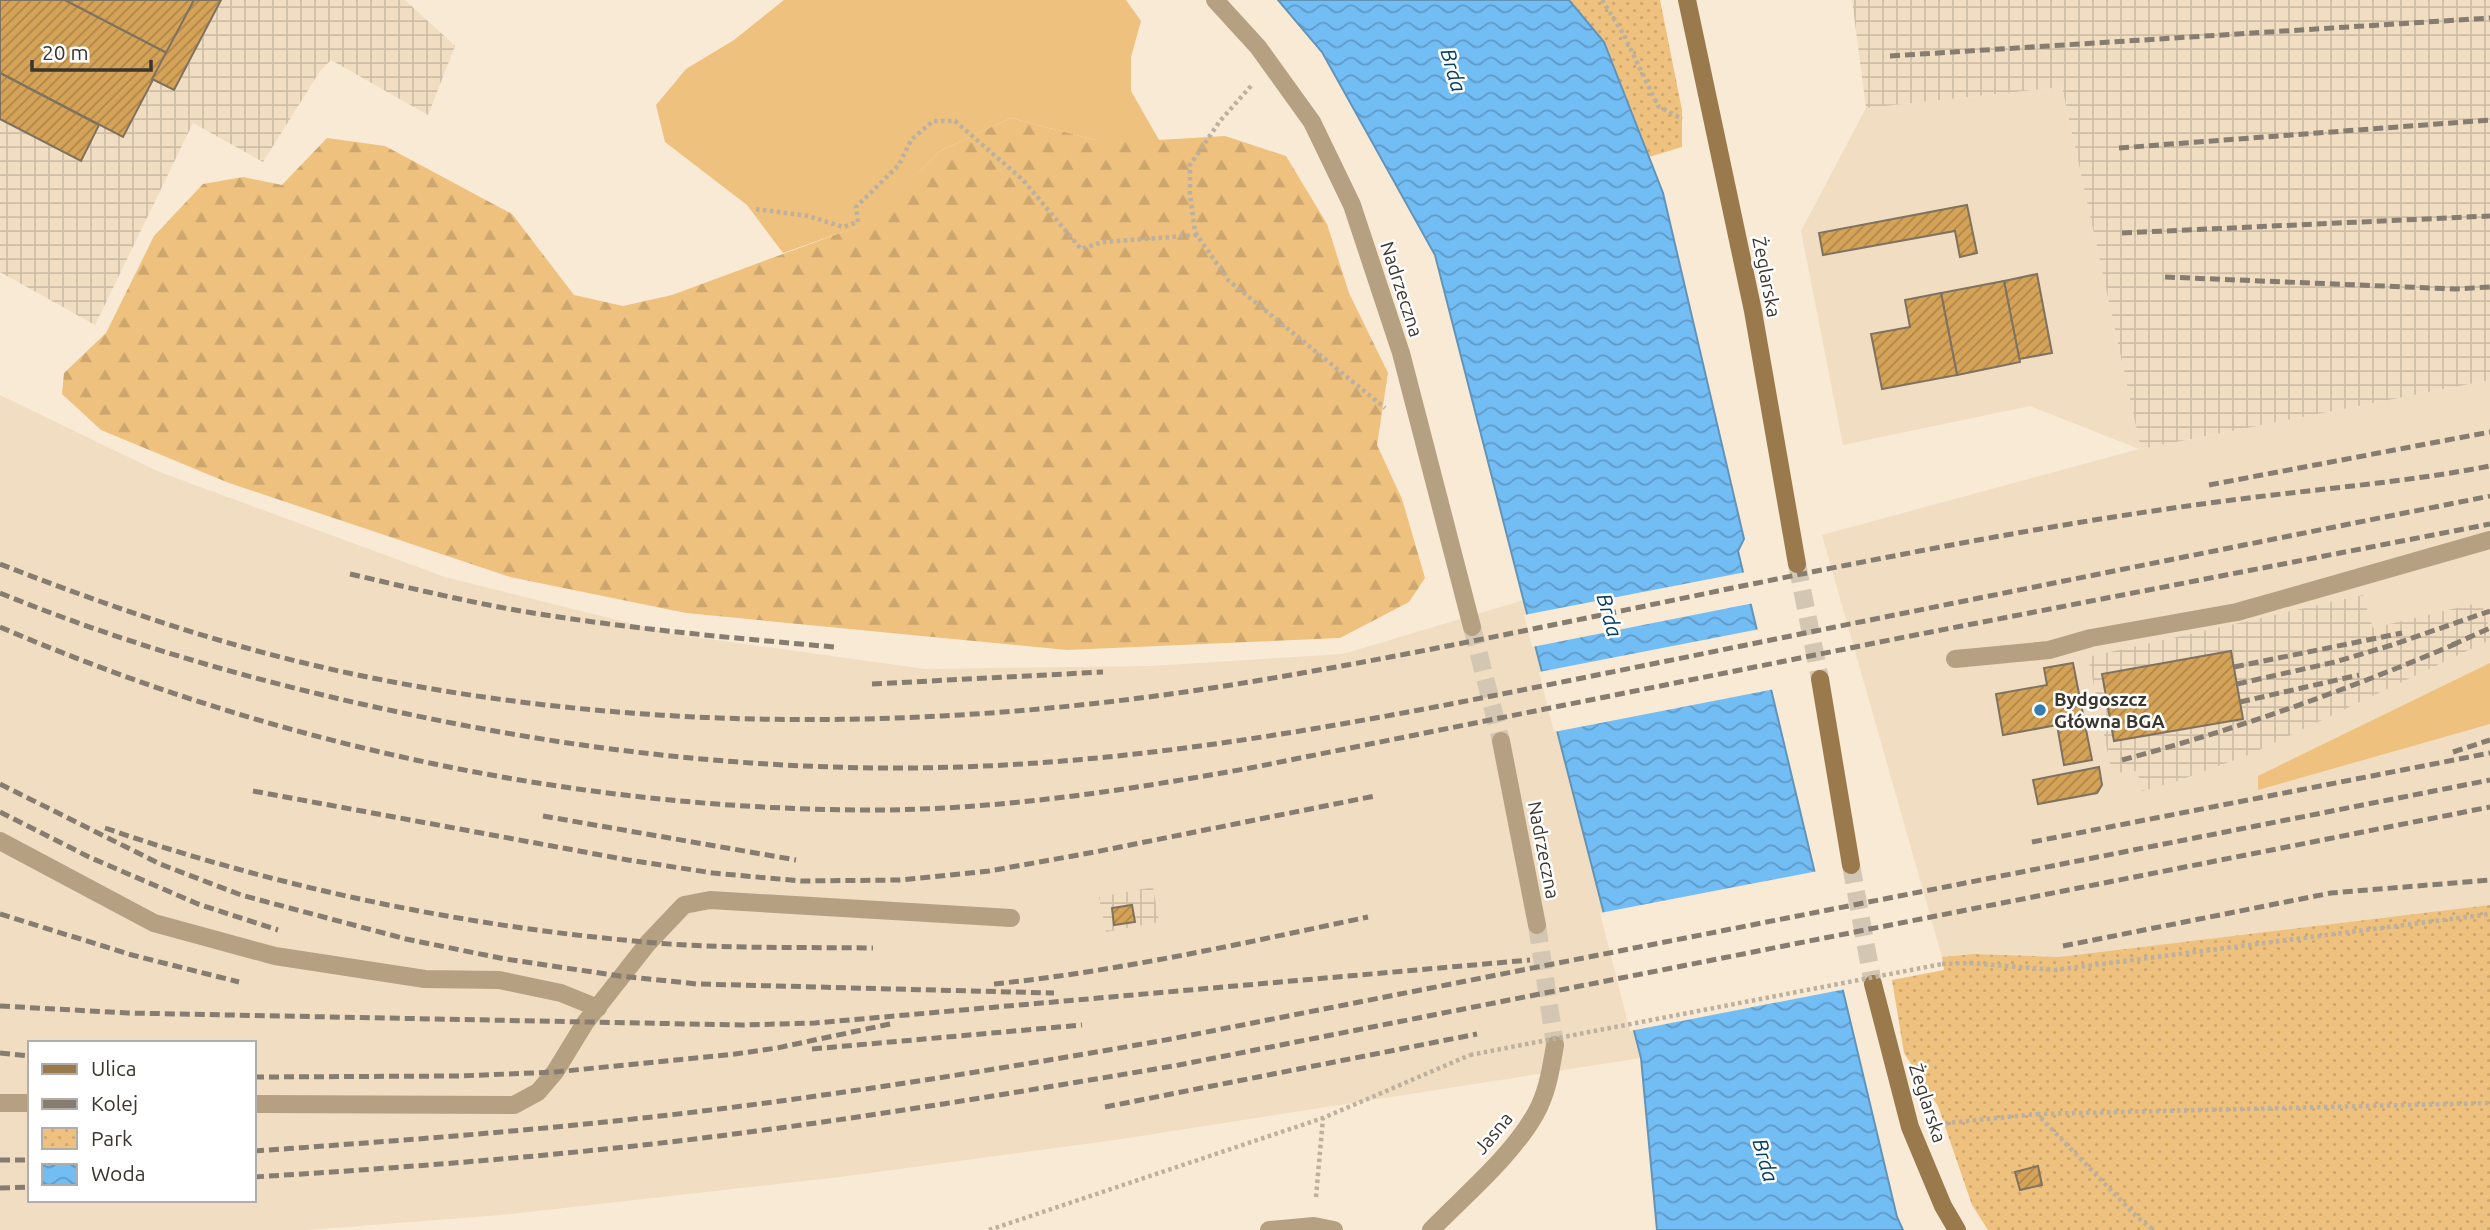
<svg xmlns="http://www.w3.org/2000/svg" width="2490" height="1230" font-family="Ubuntu,sans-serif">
	<defs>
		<pattern id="industrial-grid" width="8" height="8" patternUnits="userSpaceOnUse" patternTransform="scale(1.75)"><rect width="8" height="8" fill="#f1ddc2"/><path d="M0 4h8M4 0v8" fill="none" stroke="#cfbea7"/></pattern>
		<pattern id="forest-firs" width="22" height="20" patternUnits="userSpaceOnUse" patternTransform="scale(1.75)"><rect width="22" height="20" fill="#eec17f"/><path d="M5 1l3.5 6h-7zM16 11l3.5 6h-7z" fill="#cda66e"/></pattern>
		<pattern id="park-dots" width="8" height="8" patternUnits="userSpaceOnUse" patternTransform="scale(1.75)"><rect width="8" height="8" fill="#eec17f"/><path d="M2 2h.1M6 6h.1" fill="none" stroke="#cda66e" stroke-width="1.8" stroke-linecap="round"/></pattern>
		<pattern id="water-waves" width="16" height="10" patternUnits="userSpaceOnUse" patternTransform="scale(1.75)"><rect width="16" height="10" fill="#73bdf5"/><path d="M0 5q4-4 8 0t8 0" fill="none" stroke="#5f9ac7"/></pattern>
		<pattern id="building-hatch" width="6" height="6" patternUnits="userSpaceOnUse" patternTransform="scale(1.75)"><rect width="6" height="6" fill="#d5a358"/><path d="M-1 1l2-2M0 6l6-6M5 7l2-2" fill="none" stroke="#ae8649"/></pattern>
	</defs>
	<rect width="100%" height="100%" fill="#f9ead5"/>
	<g fill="#f1ddc2" fill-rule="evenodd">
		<path d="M2062,87L2141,449L2490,380V905L2059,957L1974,954L1942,957L1822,535L2139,449L2030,406L1843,445L1801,231L1866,108Z"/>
		<path d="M0,395L157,471L445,577L673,634L925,669L1151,666L1343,654L1524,600L1641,1058L1115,1140L840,1177L501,1215L308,1230H0ZM30,1043H254V1200H30Z"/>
	</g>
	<g fill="url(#industrial-grid)">
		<path d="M0,0H405L455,46L428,115L331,60L320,71L263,162L193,123L95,325L0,272Z"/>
		<path d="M1852,0H2490V380L2141,449L2062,87L1866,108Z"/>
		<path d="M2363,595L2373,628L2481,602L2490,631V640L2251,754L2172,783L2142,791L2137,771L2112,773L2088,657Z"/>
		<path d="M1153,887L1159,922L1106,932L1099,897Z"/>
	</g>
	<g fill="#eec17f">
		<path d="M784,0H1126L1141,21L1131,57V91L1159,140H1095L1011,118L940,151L868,223L783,253L747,205L665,142L656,105L686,69L734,40Z"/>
		<path d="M2490,663V724L2258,790V776Z"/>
	</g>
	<path fill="url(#forest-firs)" d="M1011,118L1095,140H1159L1225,136L1286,156L1327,224L1349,293L1388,373L1377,445L1402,499L1425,578L1409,602L1340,638L1067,650L686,613L510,577L229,483L101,430L62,394L64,373L106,333L154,236L203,184L243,177L282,185L327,138L385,146L512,214L574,295L623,306L672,295L867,223L940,151Z"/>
	<g fill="url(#park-dots)">
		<path d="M1569,0H1660L1682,110V147L1649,157L1604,42Z"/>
		<path d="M2490,905V1230H1988L1972,1205L1938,1106L1904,1053L1892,980L1944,970L1942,957L1974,954L2059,957Z"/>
	</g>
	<path fill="url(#water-waves)" stroke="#6294b9" stroke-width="2" d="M1278,0H1569L1604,42L1663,193L1744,539L1738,551L1897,1217L1903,1230H1657L1641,1058L1435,255L1322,52Z"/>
	<g fill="#f9ead5">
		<path d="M1746,572L1754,603L1532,647L1524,615Z"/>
		<path d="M1760,629L1775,689L1554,732L1539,672Z"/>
		<path d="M1818,871L1846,989L1630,1031L1600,913Z"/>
	</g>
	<g fill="url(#building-hatch)" stroke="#7f725f" stroke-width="2">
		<path d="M0,0H65L167,53L123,137L0,73Z"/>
		<path d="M65,0H194L167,53Z"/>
		<path d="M194,0H221L174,90L152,79Z"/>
		<path d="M0,73L99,125L81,161L0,119Z"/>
		<path d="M1967,205L1977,253L1960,257L1955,231L1823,255L1819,233Z"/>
		<path d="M2037,274L2052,353L2019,359L2004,281Z"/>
		<path d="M2004,281L2020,362L1957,375L1941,293Z"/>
		<path d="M1941,293L1957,375L1882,389L1871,334L1910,327L1905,300Z"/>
		<path d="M2231,651L2243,719L2114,741L2102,674Z"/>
		<path d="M2073,663L2092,760L2064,765L2057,725L2003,735L1996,694L2047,685L2044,668Z"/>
		<path d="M2099,767L2102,785L2097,793L2038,804L2033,780Z"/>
		<path d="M1132,905L1135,922L1114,925L1112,908Z"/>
		<path d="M2038,1166L2042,1185L2020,1190L2015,1172Z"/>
	</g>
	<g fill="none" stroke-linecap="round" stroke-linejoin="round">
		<g stroke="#d3c6b3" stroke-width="18" stroke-dasharray="18 9" stroke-linecap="butt">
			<path d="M1472,627L1501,741"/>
			<path d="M1537,925L1555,1045"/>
		</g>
		<g stroke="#d3c6b3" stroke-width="18" stroke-dasharray="18 9" stroke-linecap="butt">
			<path d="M1797,564L1820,679"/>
			<path d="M1851,865L1873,984"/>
		</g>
		<g stroke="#bcb09f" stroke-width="4.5" stroke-dasharray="3.5 3.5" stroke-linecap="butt">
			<path d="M1602,0L1624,35L1658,106L1682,119"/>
			<path d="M1251,86L1220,121L1190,165V194L1195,232L1228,280L1385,408"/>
			<path d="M756,209L808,216L843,227L858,222L856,207L899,165L911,140L933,121H955L1023,180L1081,249L1103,242L1198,235"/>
			<path d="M1942,964L1970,963L2055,970L2490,914"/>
			<path d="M2037,1114L2490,1103"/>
			<path d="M1938,1124L2037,1114L2138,1218L2154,1230"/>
			<path d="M1316,1197L1323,1118"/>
			<path d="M989,1230L1323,1118L1470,1055"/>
		</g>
		<g stroke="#b5a081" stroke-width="18">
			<path d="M1955,659L2049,650L2091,638L2237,612L2490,540"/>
			<path d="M0,841L154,923L275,956L425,979L499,980L561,993L598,1008"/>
			<path d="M0,1103H30"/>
			<path d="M254,1104L514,1105L538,1092L555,1072L585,1023L648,943L684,905L710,900L1011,918"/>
		</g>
		<g stroke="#b5a081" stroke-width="18">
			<path d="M1215,0L1258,47L1312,122L1352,205L1401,353L1472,627"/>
			<path d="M1501,741L1537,925"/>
			<path d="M1269,1230L1314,1226L1334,1230"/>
			<path d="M1431,1230C1465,1195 1512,1156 1536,1113C1548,1091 1551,1068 1555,1045"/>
		</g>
		<g stroke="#9a7a4c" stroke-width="18">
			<path d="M1687,0L1753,311L1797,564"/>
			<path d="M1820,679L1851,865"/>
			<path d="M1873,984L1910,1127L1943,1206L1957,1230"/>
		</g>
		<g stroke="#867d70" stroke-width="5" stroke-dasharray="10 5" stroke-linecap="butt">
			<path d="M1890,56L2490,18"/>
			<path d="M2119,148L2490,120"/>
			<path d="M2122,233L2490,216"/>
			<path d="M2165,277L2455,289L2490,287"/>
			<path d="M2209,485L2490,432"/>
			<path d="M0,564C110,607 224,646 339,671C634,735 941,732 1237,684C1459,648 1678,597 1899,555C2007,534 2116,515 2225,501C2314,489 2402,483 2490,466"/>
			<path d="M350,574C411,588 471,603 533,613C632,629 733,638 834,647"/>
			<path d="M0,593C130,646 265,684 403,713C585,752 773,773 960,767C1202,759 1440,706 1677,659C1948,604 2219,550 2490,496"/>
			<path d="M0,627C270,743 567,808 861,810C992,811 1122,791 1250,768L1905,637L2490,524"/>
			<path d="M2452,645L2490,628"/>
			<path d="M2234,667L2402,633"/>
			<path d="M872,684L1103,672"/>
			<path d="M2237,684L2335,662L2392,645L2490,611"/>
			<path d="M2240,702L2359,675"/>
			<path d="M2453,752L2490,740"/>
			<path d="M2122,760C2238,729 2350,689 2460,642"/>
			<path d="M0,784L160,864L241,895L406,939L505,959L620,976L697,984L1054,993"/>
			<path d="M253,791L628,860L713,873L801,881L900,880L989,871L1095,852L1375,796"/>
			<path d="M0,812L89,857L198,904L278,930"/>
			<path d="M543,816L796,860"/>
			<path d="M105,828C279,888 462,926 645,942C720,949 797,947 873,948"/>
			<path d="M2032,842L2490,753"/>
			<path d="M0,914L132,955L239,982"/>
			<path d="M2063,946L2331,893L2490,880"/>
			<path d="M994,984C1120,971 1244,943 1368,917"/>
			<path d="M0,1006L128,1013L742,1025L815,1023L1530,960"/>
			<path d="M812,1049L1082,1025"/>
			<path d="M0,1053L30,1056"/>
			<path d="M254,1077L459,1076L555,1072L735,1054L777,1048L890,1024"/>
			<path d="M1105,1107L1477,1034"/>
			<path d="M254,1151C412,1140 570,1128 727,1108C876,1089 1024,1065 1171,1039L2490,780"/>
			<path d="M0,1160H30"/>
			<path d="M254,1177C414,1167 574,1155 734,1134C883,1115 1031,1090 1179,1065L2490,807"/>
			<path d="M0,1188L30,1187"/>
		</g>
		<path stroke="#bcb09f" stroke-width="4.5" stroke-dasharray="3.5 3.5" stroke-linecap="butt" d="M1470,1055L1942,964"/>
	</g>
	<circle fill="#337db0" stroke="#fff" stroke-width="2.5" cx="2040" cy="710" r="7"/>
	<g text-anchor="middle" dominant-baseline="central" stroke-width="5" stroke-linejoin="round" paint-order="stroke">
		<g font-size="19" fill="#3a352d" stroke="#fff">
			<text transform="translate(1767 277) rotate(79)">Żeglarska</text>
			<text transform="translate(1402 289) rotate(72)">Nadrzeczna</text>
			<text transform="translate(1544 850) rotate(79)">Nadrzeczna</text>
			<text transform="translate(1928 1103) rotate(72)">Żeglarska</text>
			<text transform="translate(1493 1133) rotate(-50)">Jasna</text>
		</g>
		<g font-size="19" font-weight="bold" fill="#3a352d" stroke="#fff" text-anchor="start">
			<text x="2054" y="699">Bydgoszcz<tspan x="2054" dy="22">Główna BGA</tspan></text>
		</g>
		<g font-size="21" font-style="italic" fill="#023f63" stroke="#fff">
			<text transform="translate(1454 70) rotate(74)">Brda</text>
			<text transform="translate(1610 615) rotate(74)">Brda</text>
			<text transform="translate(1766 1160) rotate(74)">Brda</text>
		</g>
	</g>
	<rect x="28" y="1041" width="228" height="161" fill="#ffffff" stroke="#b0aeab" stroke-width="2"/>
	<rect x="42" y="1064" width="35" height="10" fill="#9a7a4c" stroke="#b0aeab" stroke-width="2"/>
	<text x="91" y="1076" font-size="21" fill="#3a352d">Ulica</text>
	<rect x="42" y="1099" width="35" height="10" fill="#867d70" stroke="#b0aeab" stroke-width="2"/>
	<text x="91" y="1111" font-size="21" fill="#3a352d">Kolej</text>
	<rect x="42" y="1128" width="35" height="21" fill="url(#park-dots)" stroke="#b0aeab" stroke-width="2"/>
	<text x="91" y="1146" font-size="21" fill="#3a352d">Park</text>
	<rect x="42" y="1164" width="35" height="21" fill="url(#water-waves)" stroke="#b0aeab" stroke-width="2"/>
	<text x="91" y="1181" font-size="21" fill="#3a352d">Woda</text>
	<path d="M32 60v10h119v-10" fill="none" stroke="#3a352d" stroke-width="3.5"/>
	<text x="42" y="60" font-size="21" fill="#3a352d" stroke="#ffffff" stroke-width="5" paint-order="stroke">20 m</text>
</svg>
